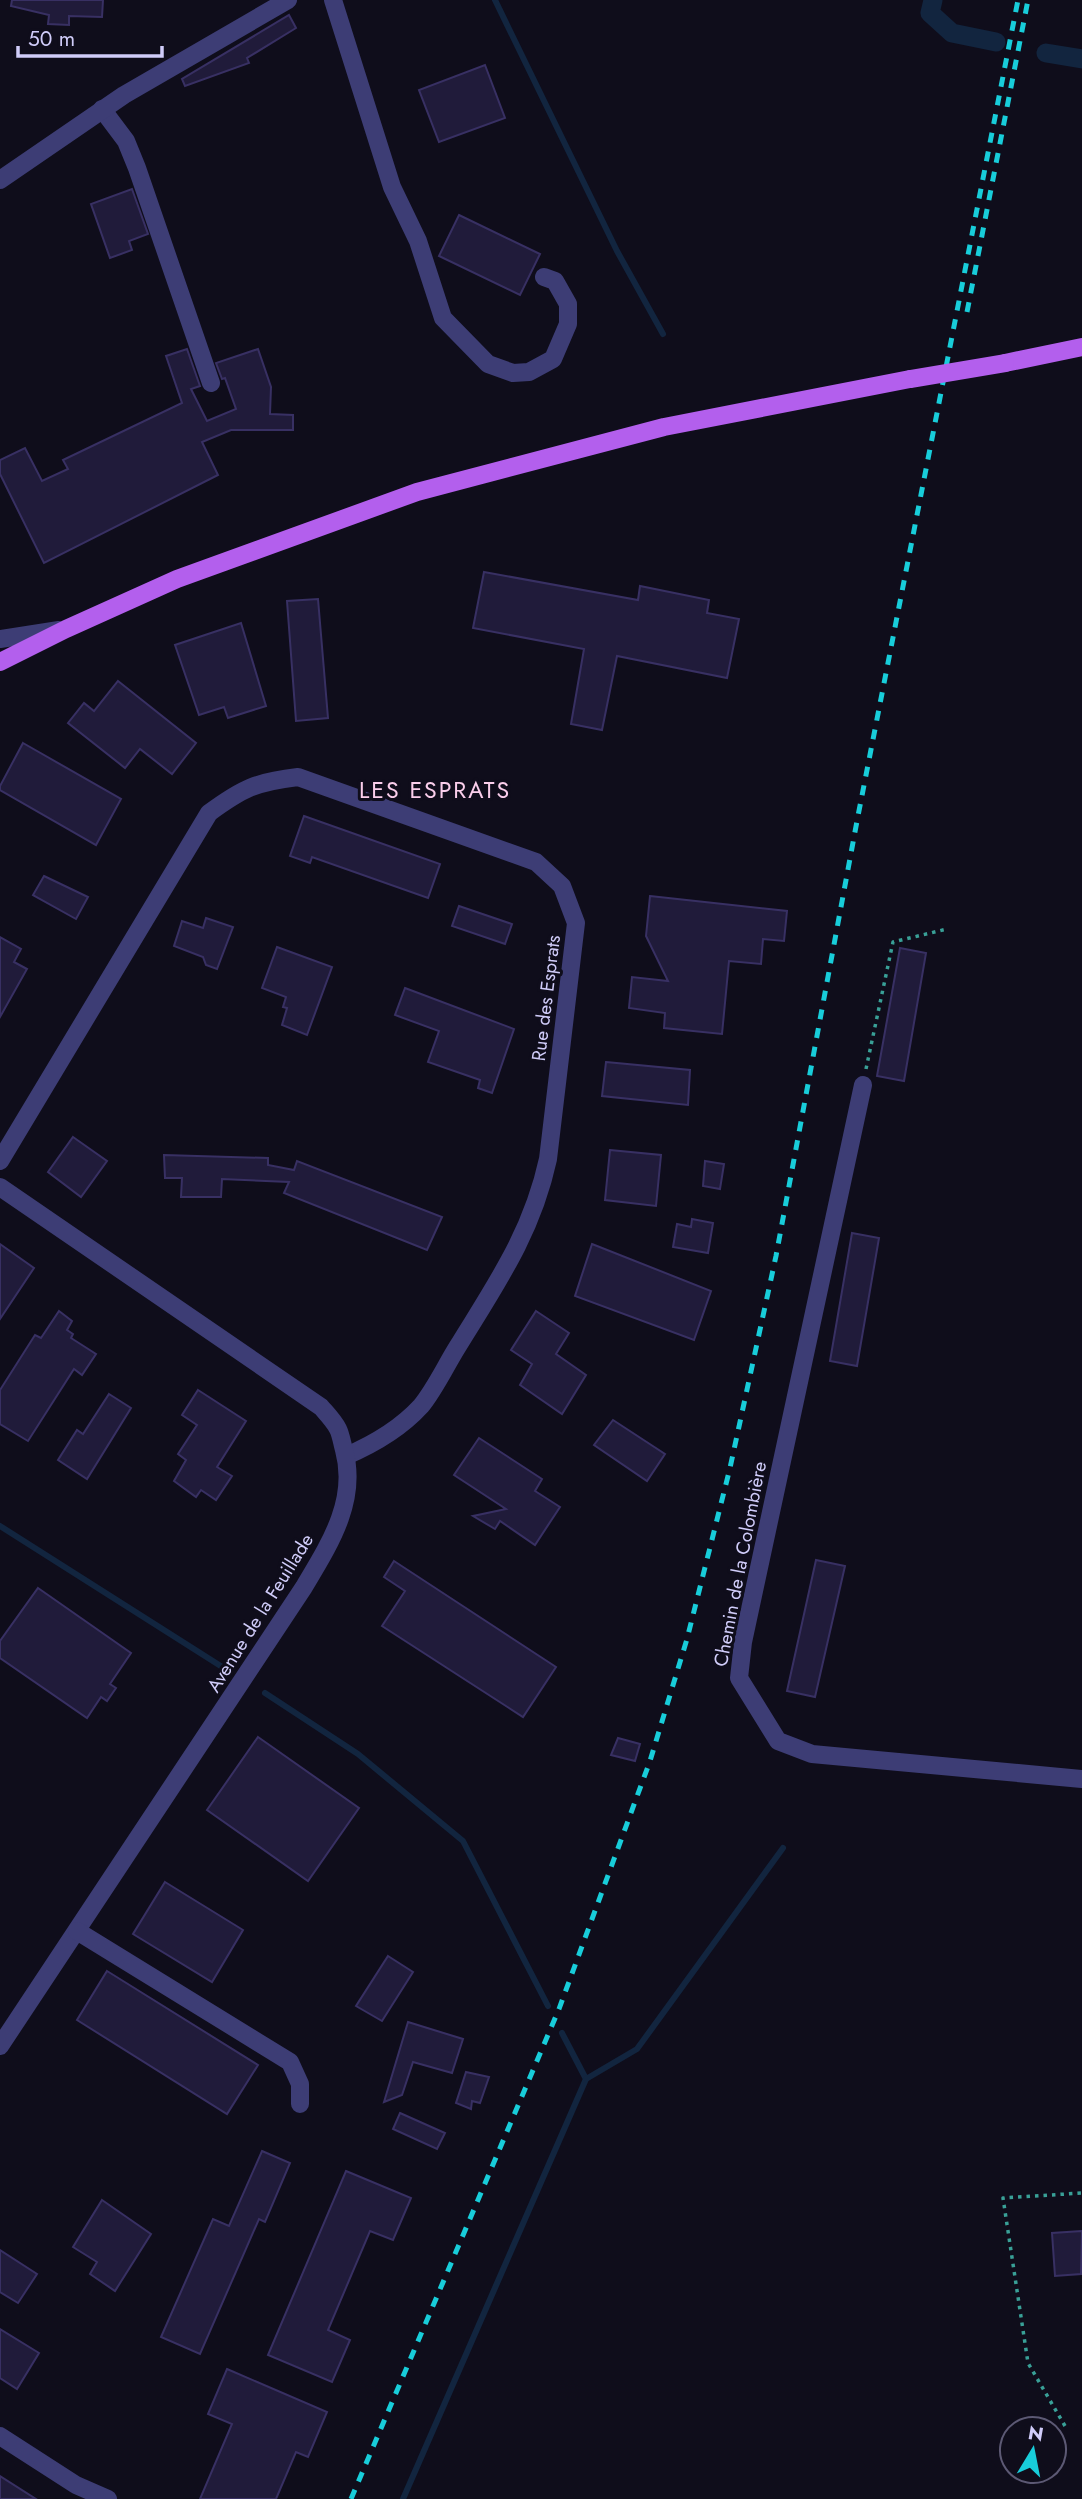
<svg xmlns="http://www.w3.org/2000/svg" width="1082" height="2499" font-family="Jost,sans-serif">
	<rect width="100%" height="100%" fill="#0f0d1b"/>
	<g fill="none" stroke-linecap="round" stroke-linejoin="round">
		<g stroke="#12253f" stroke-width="6">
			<path d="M495,0L617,251L663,334"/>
			<path d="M0,1526L227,1670"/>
			<path d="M265,1693L358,1754L463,1841L548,2006"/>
			<path d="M562,2033L586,2079"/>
			<path d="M403,2499L586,2079L637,2049L783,1848"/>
		</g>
		<g stroke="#12253f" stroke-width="19">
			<path d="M933,0L930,13L952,33L996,42"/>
			<path d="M1046,53L1082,59"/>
		</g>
	</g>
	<g fill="#201b3a" stroke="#383063" stroke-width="2">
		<path d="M12,0H103L102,17L69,16V25L48,24L49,15L11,6Z"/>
		<path d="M289,15L296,28L247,58L249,63L185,86L182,79Z"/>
		<path d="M485,65L505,118L439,142L419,90Z"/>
		<path d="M132,189L148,234L129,241L132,250L110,258L91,204Z"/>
		<path d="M459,215L540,254L520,295L439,256Z"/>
		<path d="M187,349L200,386L191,389L207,421L236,409L225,378L222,379L216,363L258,349L271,387L270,414L293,415V430H231L202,442L218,475L44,563L0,474V460L25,448L42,481L68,469L63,460L182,403L166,356Z"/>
		<path d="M484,572L638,600L640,586L709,600L707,613L739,619L727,678L617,656L602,730L571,724L584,649L473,628Z"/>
		<path d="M318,599L328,718L296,721L287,601Z"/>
		<path d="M241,623L266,706L228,718L224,707L199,715L175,645Z"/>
		<path d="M118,681L196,743L172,774L140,749L125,768L68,723L84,703L94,711Z"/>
		<path d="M23,743L121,799L96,845L0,790V786Z"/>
		<path d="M304,816L440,864L428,898L312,857L310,863L290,856Z"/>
		<path d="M44,876L88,897L76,919L33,895Z"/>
		<path d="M650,896L787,911L784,941L763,939L761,964L729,961L722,1034L664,1028L665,1013L629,1008L632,977L668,981L646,936Z"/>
		<path d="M459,906L512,924L505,944L452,926Z"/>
		<path d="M206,918L233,927L217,969L206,965L203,957L174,946L182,921L203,928Z"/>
		<path d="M0,937L21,949L14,962L27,969L0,1017Z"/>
		<path d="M277,947L332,967L307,1035L282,1025L287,1008L283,1007L286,997L262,988Z"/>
		<path d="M900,948L926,953L904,1081L877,1076Z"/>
		<path d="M405,988L514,1029L492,1093L478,1088L480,1080L428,1062L439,1031L395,1015Z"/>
		<path d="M606,1062L690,1070L688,1105L602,1096Z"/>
		<path d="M73,1137L107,1161L81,1197L48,1172Z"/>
		<path d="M610,1150L661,1155L656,1206L605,1200Z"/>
		<path d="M164,1155L268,1158V1165L294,1170L297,1161L442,1217L427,1250L284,1193L289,1182L222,1179L221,1197H181L182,1178H165Z"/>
		<path d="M705,1161L724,1164L720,1189L703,1186Z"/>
		<path d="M692,1219L713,1223L708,1253L673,1247L677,1224L691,1227Z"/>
		<path d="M852,1233L879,1238L857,1366L830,1361Z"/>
		<path d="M0,1244L34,1268L0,1319Z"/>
		<path d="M592,1244L711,1291L694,1340L575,1296Z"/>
		<path d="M59,1311L72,1321L67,1330L73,1334L71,1338L96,1354L82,1375L74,1369L28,1441L0,1424V1390L35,1335L41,1338Z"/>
		<path d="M536,1311L569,1333L556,1354L586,1375L562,1414L520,1385L532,1364L511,1350Z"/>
		<path d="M198,1390L246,1421L217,1467L232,1476L216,1500L201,1490L196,1497L174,1481L186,1460L178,1454L197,1425L182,1415Z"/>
		<path d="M109,1394L131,1408L87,1479L58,1460L77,1430L83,1434Z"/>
		<path d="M613,1420L665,1454L647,1481L594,1445Z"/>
		<path d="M479,1438L542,1479L535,1491L560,1507L535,1545L500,1521L495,1529L473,1516L506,1509L454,1475Z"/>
		<path d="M816,1560L845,1566L815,1697L787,1691Z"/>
		<path d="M394,1561L556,1667L523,1717L382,1626L405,1591L384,1577Z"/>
		<path d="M38,1588L131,1653L110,1684L116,1688L107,1701L101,1697L87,1718L0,1658V1641Z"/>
		<path d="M258,1737L359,1808L308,1881L207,1810Z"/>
		<path d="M618,1738L640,1744L635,1761L611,1755Z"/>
		<path d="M165,1882L243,1930L212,1982L133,1934Z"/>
		<path d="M388,1956L413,1972L382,2021L356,2006Z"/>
		<path d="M107,1971L258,2065L227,2114L77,2020Z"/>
		<path d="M408,2022L463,2039L452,2073L413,2062L402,2095L384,2102Z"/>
		<path d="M466,2072L489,2077L480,2103L472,2101L471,2109L456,2103Z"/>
		<path d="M400,2113L445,2133L437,2149L393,2129Z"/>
		<path d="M262,2151L290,2163L265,2222L259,2219L200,2354L161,2337L213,2219L229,2226Z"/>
		<path d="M346,2171L411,2198L393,2240L370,2231L328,2330L350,2340L332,2382L268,2355Z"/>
		<path d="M102,2200L151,2234L115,2291L90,2274L97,2262L73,2247Z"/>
		<path d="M1082,2231L1081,2274L1055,2276L1052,2233Z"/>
		<path d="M0,2250L37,2274L18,2303L0,2292Z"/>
		<path d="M0,2329L39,2353L17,2389L0,2378Z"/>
		<path d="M227,2369L327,2412L308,2457L296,2452L276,2499H200L232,2424L208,2414Z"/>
		<path d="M0,2476L36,2499H0Z"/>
	</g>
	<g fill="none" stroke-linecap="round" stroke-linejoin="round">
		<g stroke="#39a097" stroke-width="3.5" stroke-dasharray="3.5 5" stroke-linecap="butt">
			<path d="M866,1069L893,942L947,929"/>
			<path d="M1065,2426L1028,2363L1003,2198L1082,2193"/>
		</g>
		<g stroke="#3d3d75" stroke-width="18">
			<path d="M333,0L392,187L418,241L443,318L488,364L513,373L529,372L553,359L568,324V304L555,281L544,277"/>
			<path d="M102,109L126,141L137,168L211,383"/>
			<path d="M0,180L124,95L288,0"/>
			<path d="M0,639L59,630"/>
			<path d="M863,1085L743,1642L739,1678L778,1741L812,1754L1082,1779"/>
			<path d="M0,1161L209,813C243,788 256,782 298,777L536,862L562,886L576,923L548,1159C532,1233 496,1284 458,1346C446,1365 435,1389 421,1406C400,1429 374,1444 346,1456"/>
			<path d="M0,1187L321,1407C327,1414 334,1421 338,1429C341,1435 342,1443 344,1450C358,1501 329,1545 304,1587L0,2046"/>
			<path d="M77,1931L290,2062L300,2084V2104"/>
			<path d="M0,2436L76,2485L108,2499"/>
		</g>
		<g stroke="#b35fed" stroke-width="18">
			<path d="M1005,363L1082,347"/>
			<path d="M0,662L66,629L177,579L417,492L664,427L910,379"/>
		</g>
		<g stroke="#18cdda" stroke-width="5" stroke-dasharray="10 9" stroke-linecap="butt">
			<path d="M967,312L1028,0"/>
			<path d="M351,2499L559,2009L650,1761L687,1639L730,1468L776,1256L857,821L1018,0"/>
		</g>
		<path stroke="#b35fed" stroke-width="18" d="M910,379L1005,363"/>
	</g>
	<g text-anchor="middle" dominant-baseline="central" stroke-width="6" stroke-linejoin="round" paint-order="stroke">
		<g font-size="19" fill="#d0ccf9" stroke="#0f0d1b">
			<text transform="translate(546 998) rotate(-83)">Rue des Esprats</text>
			<text transform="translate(740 1564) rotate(-79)">Chemin de la Colombière</text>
			<text transform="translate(260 1613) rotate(-58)">Avenue de la Feuillade</text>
		</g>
		<g font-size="23" letter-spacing="2" fill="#faceeb" stroke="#0f0d1b">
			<text x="435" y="790">LES ESPRATS</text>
		</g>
	</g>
	<g transform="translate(1033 2450) rotate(10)"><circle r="33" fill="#0f0d1b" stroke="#5c5974" stroke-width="2"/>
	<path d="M0-5L12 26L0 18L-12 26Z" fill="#18cdda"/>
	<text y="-10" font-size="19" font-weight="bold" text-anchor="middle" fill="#d0ccf9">N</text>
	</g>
	<path d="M18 46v10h144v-10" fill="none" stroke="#d0ccf9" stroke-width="3.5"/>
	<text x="28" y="46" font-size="21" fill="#d0ccf9" stroke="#0f0d1b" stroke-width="5" paint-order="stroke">50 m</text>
</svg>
